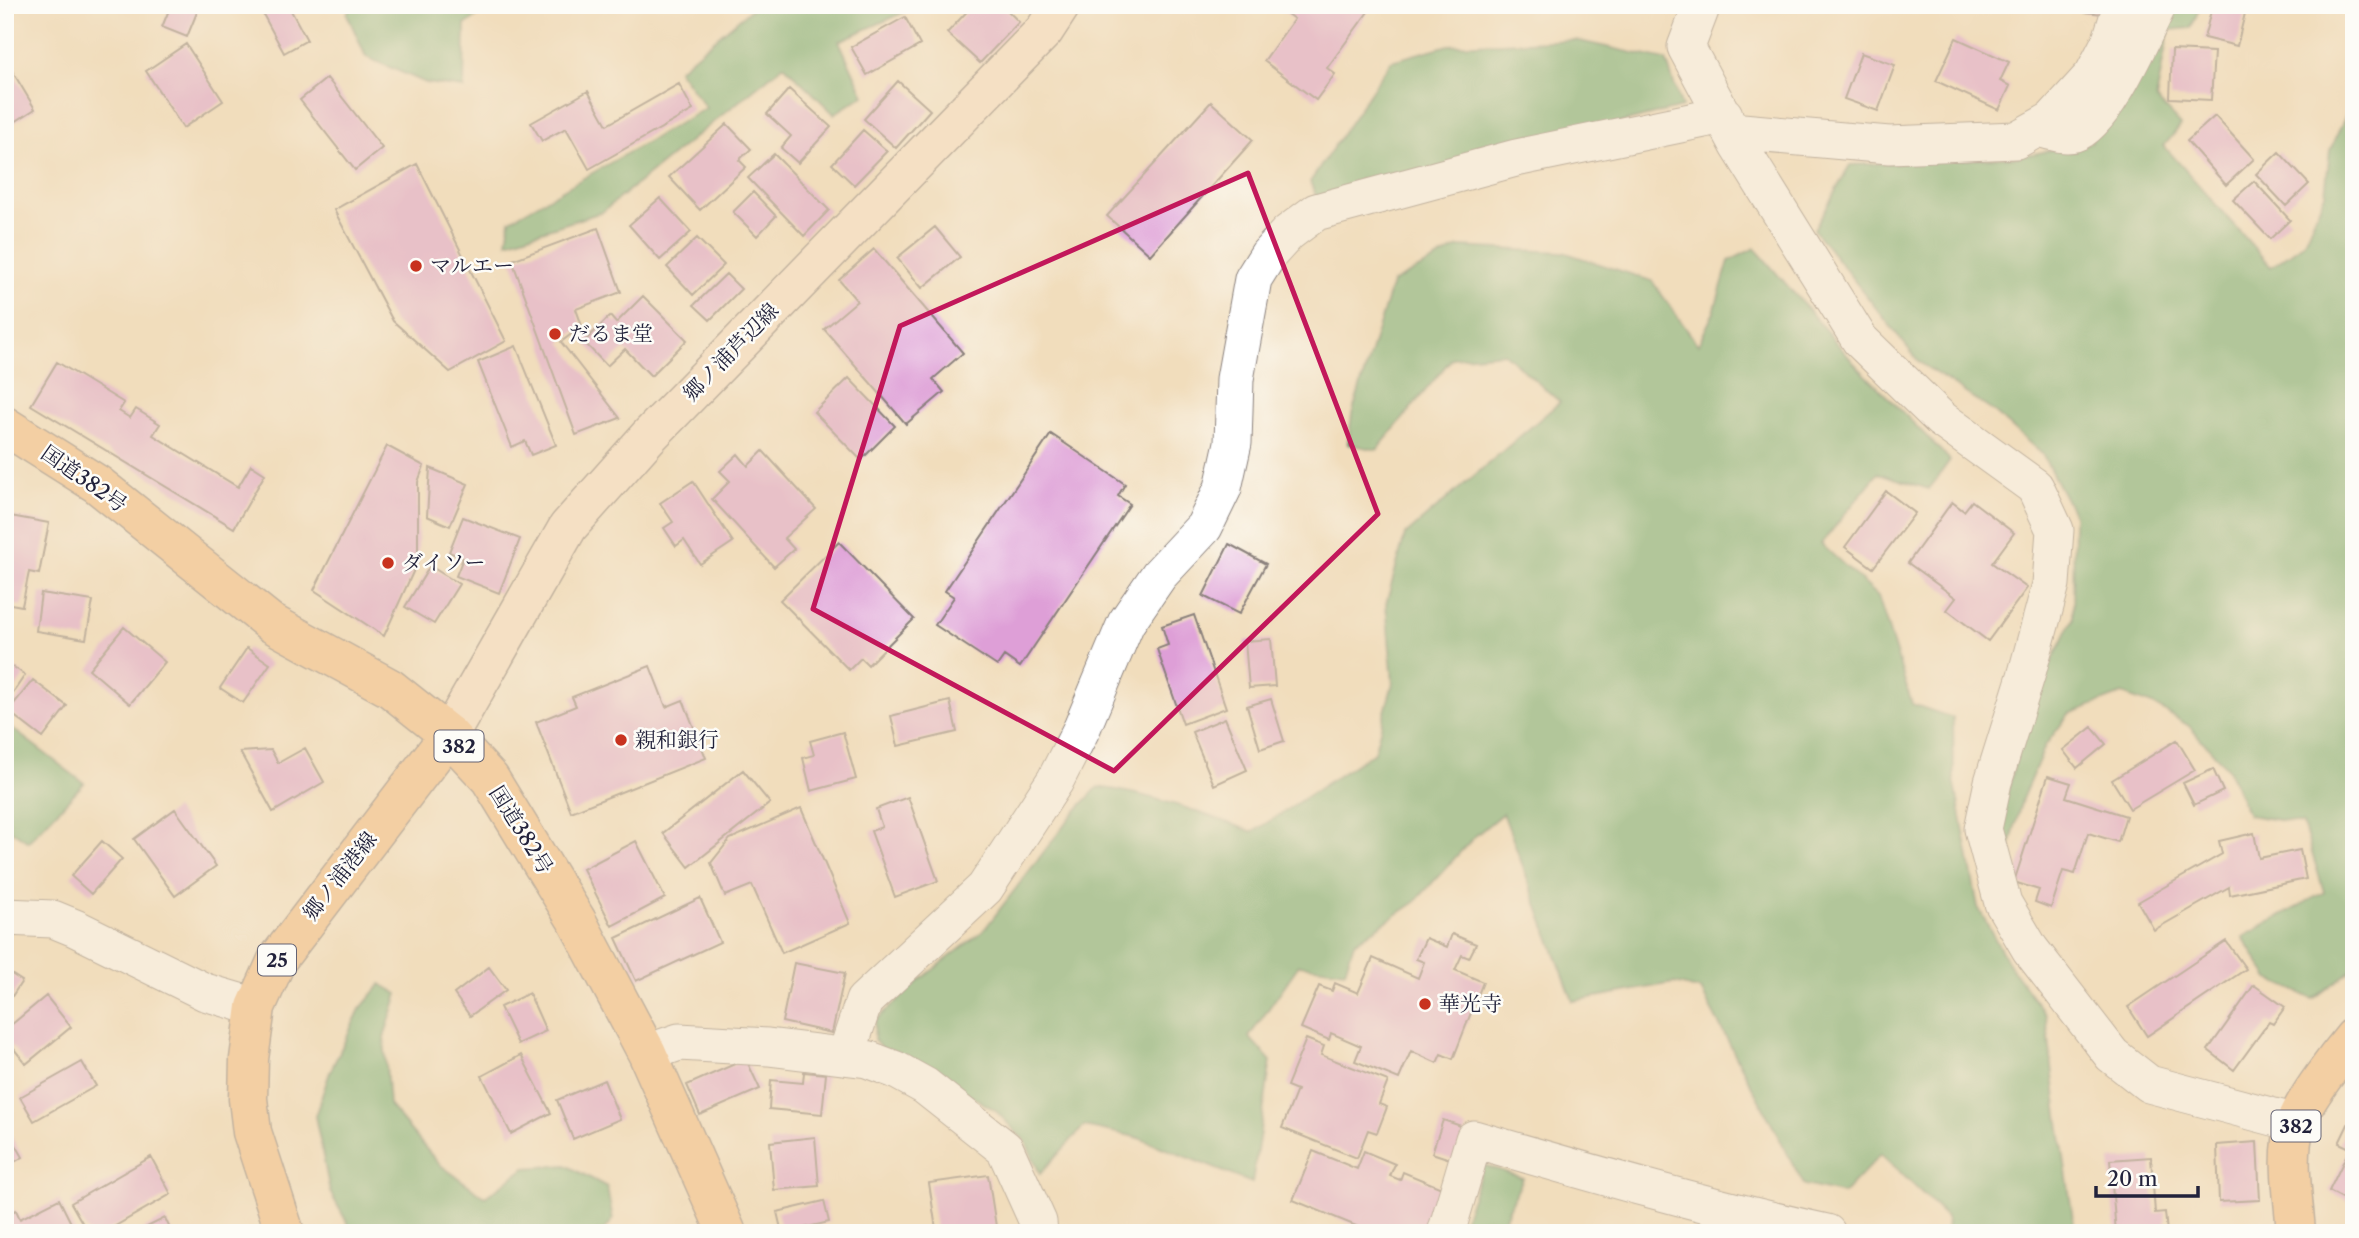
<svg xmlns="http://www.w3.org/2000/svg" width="2359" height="1238" viewBox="0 0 2359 1238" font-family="'Libre Caslon Text','Noto Serif JP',serif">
  <rect width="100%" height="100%" fill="#fdfcf7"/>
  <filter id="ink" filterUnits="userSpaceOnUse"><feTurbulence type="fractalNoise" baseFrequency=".0143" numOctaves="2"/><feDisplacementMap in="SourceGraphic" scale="14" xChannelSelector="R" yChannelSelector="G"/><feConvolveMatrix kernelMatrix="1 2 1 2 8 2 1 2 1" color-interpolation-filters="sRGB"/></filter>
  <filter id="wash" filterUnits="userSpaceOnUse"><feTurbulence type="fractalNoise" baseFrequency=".00686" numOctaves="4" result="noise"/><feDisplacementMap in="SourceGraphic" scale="28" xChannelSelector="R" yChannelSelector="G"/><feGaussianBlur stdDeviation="1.57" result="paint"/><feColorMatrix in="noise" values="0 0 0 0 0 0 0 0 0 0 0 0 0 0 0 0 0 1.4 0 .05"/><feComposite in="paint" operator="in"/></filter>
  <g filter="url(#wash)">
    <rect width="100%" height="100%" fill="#f1ddbc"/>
    <!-- forest -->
    <path fill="#66ac71" stroke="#446756" stroke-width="2" d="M351,5h143l-29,20 -1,63 -38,-5 -60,-26 -19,-43z
      M756,5h165l-82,36 25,54 -30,19 -50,-49 -182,147 -95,30 3,-22 196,-112 -28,-38z
      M2133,5h68l-10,23 -22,2 -13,69 25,26 -17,21 107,121 32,-23 22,-50 5,-44 20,-44 4,-2v864l-41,31 -44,-20 -26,-42 81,-45 -21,-68 -55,-9 -20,-46 -39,-43 -34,-20 -33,-12 -53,20 -24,32 -23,53 -13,51 -11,-16 28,-120 47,-95 1,-104 -32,-61 -48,-42 -75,-50 -105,-132 36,-65 168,-8 73,-15z
      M1575,40l91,20 16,47 -364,93 -8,-18 81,-121 57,-16z
      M1459,247l104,5 89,29 46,64 16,-33 15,-51 26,-13 98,114 97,98 -21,29 -51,-16 -57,71 57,52 34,108 41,14 1,61 24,128 31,58 37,50 11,93 18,125h-129l1,-16 -66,-63 -38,40 -39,-9 -103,-195 -27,-7 -101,18 -70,-188 -29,24 -60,66 -60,40 -9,28 -46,-6 -50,72 22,24 -19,122 -116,-46 -52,-11 -44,48 -14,-32 -31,-32 -67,-39 -45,-20 -9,-11 1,-19 45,-41 63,-49 90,-117 25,-27c53,7 105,26 155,45l121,-80 19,-69 -7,-79 19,-69 155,-133 -56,-49 -52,5 -75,92 -29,-6 4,-30 40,-131z
      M5,723l79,60 -56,59 -23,-16z
      M381,984l17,10 -14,43 5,68 50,59 46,33 40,-29 41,-3 41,22 6,33 -11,13h-249l-23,-41 -15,-76 15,-44 30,-63z
      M1484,1165l39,13 -25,55h-39z"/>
    <g id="blocks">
      <!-- building -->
      <path fill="#de9fd7" d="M171,5h29l-13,32 -25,-10z
        M258,5h30l19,35 -23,13z
        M973,5h29l17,17 -39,41 -33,-30z
        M1281,5h92l-46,63 8,6 -19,26 -52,-39 30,-42 -15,-11z
        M2085,5h21l-2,9 -20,-2z
        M2222,5h25l-10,41 -33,-8 8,-31 9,2z
        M905,17l15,28 -53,30 -16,-28z
        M1956,38l53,24 -9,19 10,5 -11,24 -63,-29z
        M186,44l37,57 -40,27 -37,-57z
        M2172,50l42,2 -3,48 -41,-2z
        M1861,53l34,12 -17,46 -34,-12z
        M11,69l24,40 -25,16 -5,-8v-45z
        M327,78l55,70 -27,22 -55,-70z
        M898,81l32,29 -34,38 -32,-29z
        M679,84l14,26 -104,59 -23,-41 -24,13 -11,-18 57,-32 19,34z
        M789,89l42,38 -33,36 -17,-15 10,-12 -24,-22z
        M1211,102l42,38 -103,115 -43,-39z
        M2215,116l39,43 -28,26 -39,-44z
        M727,124l24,25 -12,11 7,7 -46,43 -31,-33z
        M863,130l24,21 -33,34 -22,-21z
        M2279,152l30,32 -23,22 -30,-32z
        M774,154l55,56 -25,26 -56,-58z
        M417,164l89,177 -56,31 -57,-51 -59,-111z
        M2254,181l36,39 -20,19 -37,-39z
        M753,192l23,24 -19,20 -24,-24z
        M660,198l31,34 -31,28 -31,-35z
        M935,227l25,30 -38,31 -25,-30z
        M598,228l23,64 -45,17 6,17 -21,16 59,76 -44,17 -64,-175z
        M697,238l27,27 -31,30 -26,-28z
        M874,249l89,104 -30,26 11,13 -38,32 -82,-95 33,-28 -18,-21z
        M726,274l15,15 -31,31 -16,-15z
        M643,296l44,44 -36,36 -26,-27 -18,17 -23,-24 26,-26 6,7z
        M516,346l40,99 -25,10 -6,-14 -13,6 -34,-85z
        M57,362l67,41 -5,8 11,7 6,-9 24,15 -7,11 85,52 13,-22 14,9 -31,54 -203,-123z
        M849,378l46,48 -34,34 -47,-48z
        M1051,434l74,50 -7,12 12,8 -110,163 -16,-11 -7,10 -62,-41 19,-28 -9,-6z
        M387,446l37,20 -6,16v79l-34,75 -70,-46z
        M763,451l53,58 -32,29 10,11 -20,18 -62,-68 18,-18 -10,-10 18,-17 10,12z
        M430,468l38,16 -18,42 -23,-10z
        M693,481l40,61 -33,22 -16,-24 -8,6 -12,-18 9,-6 -13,-19z
        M1886,491l29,22 -42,55 -28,-21z
        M1972,501l42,32 -22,30 35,25 -39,53 -41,-31 9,-12 -48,-35 44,-61 12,9z
        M5,515l44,8 -10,51 -10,-2 -7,34 -17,-3z
        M463,517l57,22 -21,54 -43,-17 7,-18 -14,-6z
        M839,542l75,77 -46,46 -7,-7 -12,12 -69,-70z
        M1229,544l37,20 -27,50 -36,-18z
        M430,566l29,18 -25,40 -29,-17z
        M41,593l52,8 -7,38 -50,-8z
        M1194,615l32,93 -43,16 -26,-75 11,-4 -6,-19z
        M124,627l41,35 -35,42 -41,-35z
        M1271,639l4,47 -26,2 -4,-47z
        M247,648l23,16 -27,39 -23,-15z
        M5,661l20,14 -13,19 -7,-5z
        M650,666l16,41 17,-7 23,58 -135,54 -35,-90 40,-16 -4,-9z
        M33,680l34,26 -24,32 -35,-27z
        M1271,699l13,42 -24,8 -13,-43z
        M950,701l7,31 -59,14 -7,-30z
        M1225,718l22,52 -33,15 -22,-53z
        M2092,727l14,17 -29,24 -14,-18z
        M843,732l13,47 -45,12 -8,-33 11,-3 -4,-14z
        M2177,740l18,30 -65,39 -18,-29z
        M305,748l19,34 -51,30 -33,-60 31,-2 7,13z
        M2213,769l10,22 -29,14 -11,-22z
        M743,770l27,33 -81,64 -26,-34z
        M2048,776l23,7 -5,14 60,19 -8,26 -30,-9 -13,41 -12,-3 -12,37 -16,-6 4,-12 -25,-8z
        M908,797l30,84 -43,16 -24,-66 11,-4 -6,-18z
        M801,808l49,115 -68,30 -30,-68 -27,11 -14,-33 19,-24z
        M175,809l41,57 -41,30 -41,-57z
        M2254,833l5,25 41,-8 6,29 -76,16 -1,-8 -75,43 -16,-28 84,-48 -3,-13z
        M102,841l20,18 -31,35 -20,-18z
        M636,841l29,57 -53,28 -29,-57z
        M700,898l20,44 -84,39 -20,-43z
        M1452,934l24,10 -7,14 -7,-3 -7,15 28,12 -30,77 -12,-5 -4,9 -26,-12 -12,28 -44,-18 6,-15 -30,-13 -2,7 -28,-12 18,-42 13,5 3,-8 23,10 15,-35 45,20 6,-16 -8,-3 10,-21 21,9z
        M2226,941l20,28 -99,67 -19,-29z
        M794,963l51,10 -13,60 -50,-11z
        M489,967l17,23 -36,26 -16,-22z
        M5,970l17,11 -17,26z
        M2254,985l31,22 -12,17 -4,-2 -35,48 -26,-20z
        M529,993l17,38 -28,13 -18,-37z
        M46,996l25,31 -45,37 -21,-26v-8z
        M1306,1039l18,7 -3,9 67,26 -9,23 8,3 -10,26 -9,-3 -11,28 -75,-30 15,-38 -10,-4z
        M521,1055l30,58 -40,21 -29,-58z
        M746,1059l14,30 -60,26 -13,-30z
        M82,1062l14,24 -62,35 -14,-24z
        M804,1072l22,2 -4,40 -53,-5 2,-29 32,3z
        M604,1080l16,39 -47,20 -16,-39z
        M2352,1116h2v88l-25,-13 21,-43 -11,-5z
        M1443,1120l24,8 -11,33 -24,-8z
        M5,1126l18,31 -18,10z
        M815,1137l4,49 -45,4 -4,-48z
        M2257,1142l3,58 -41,2 -2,-57z
        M1313,1151l44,18 7,-18 31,13 -5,12 10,4 3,-8 46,19 -18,42h-58l-80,-33z
        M151,1157l20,37 -68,39h-15l-17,-30z
        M2151,1157l4,56 10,-1 2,21h-51l-6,-73z
        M988,1175l9,58h-77l16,-4 -7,-46z
        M59,1199l17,34h-71v-18l11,-5 4,9z
        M824,1201l5,21 -47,11 -5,-21z
        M165,1218l7,15h-37z"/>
    </g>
  </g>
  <g filter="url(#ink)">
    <use href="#blocks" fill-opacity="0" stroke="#8a807c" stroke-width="2"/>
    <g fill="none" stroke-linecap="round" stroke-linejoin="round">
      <defs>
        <path id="street" d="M1702,5l-16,42 53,99 121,194 81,79 94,68 20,43 -4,54 -24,89 -34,109 -10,47 20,74 27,46 82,106 37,29 147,39
          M2038,128c12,3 25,8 37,5 31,-10 68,-99 83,-128
          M1731,131l158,14 127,-5 36,-20 41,-45 18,-35 11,-35
          M5,917l48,2 22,9 130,64 51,15
          M647,1053l32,-11 89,5 99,12 29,11 29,16 80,63 33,73 1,11
          M846,1056l18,-55 121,-113 70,-107 27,-53 44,-105 33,-48 45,-48 19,-39 10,-45 2,-64 18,-100 15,-24 20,-22 28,-21 200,-54 208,-43
          M1446,1233l28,-94c117,34 234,68 353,94"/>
        <path id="secondary" d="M449,735l119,-208 80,-90 396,-406 17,-26"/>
        <path id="primary" d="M285,1233l-33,-101 -4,-33 1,-40 7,-52 21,-47 172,-225"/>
        <path id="highway" d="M5,426l92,58 174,139 119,65 59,47 41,44 87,142 70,132 80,180
          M2296,1233c-2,-34 -11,-76 0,-110 8,-23 42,-67 58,-86"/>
      </defs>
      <!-- street casing -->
      <use href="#street" stroke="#8a807c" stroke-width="39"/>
      <!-- secondary casing -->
      <use href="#secondary" stroke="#8a807c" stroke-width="41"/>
      <!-- primary casing -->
      <use href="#primary" stroke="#8a807c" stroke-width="41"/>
      <!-- highway casing -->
      <use href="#highway" stroke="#8a807c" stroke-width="41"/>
      <!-- street -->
      <use href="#street" stroke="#fff" stroke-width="37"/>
      <!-- secondary -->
      <use href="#secondary" stroke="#fbe5cf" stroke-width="38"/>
      <!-- primary -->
      <use href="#primary" stroke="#f6be86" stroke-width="38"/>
      <!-- highway -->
      <use href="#highway" stroke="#f6be86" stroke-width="38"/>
    </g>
  </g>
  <!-- marked area -->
  <path d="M0 0H2359V1238H0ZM1248,173l130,341 -264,257 -301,-162 87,-283z" fill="#f1ddbc" fill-opacity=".55" fill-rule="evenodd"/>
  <path fill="none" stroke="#c2185b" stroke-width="5" stroke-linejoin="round" d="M1248,173l130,341 -264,257 -301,-162 87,-283z"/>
  <!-- markers -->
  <g fill="#c8321e" stroke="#fdfcf7" stroke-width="2.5">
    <circle cx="416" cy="266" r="7"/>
    <circle cx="555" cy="334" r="7"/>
    <circle cx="388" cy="563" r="7"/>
    <circle cx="621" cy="740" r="7"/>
    <circle cx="1425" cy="1004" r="7"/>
  </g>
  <g text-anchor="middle" stroke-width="5" stroke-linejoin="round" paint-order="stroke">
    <!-- shield labels -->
    <g fill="#fdfcf7" stroke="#646373" stroke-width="2">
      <rect x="434.5" y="730.5" width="49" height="31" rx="5"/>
      <rect x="258" y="944.5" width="38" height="31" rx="5"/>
      <rect x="2271.5" y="1110.5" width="49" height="31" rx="5"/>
    </g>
    <g font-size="19" font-weight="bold" fill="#22223b">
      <text x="459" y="753">382</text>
      <text x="277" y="967">25</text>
      <text x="2296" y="1133">382</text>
    </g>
    <!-- poi labels -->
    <g font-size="21" fill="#22223b" stroke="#fdfcf7" text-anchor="start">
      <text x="430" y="273">マルエー</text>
      <text x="569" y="341">だるま堂</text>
      <text x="402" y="570">ダイソー</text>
      <text x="635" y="747">親和銀行</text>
      <text x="1439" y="1011">華光寺</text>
    </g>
    <!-- street labels -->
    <g font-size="21" fill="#22223b" stroke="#fdfcf7">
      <text transform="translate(731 352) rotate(-46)" y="7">郷ノ浦芦辺線</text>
      <text transform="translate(84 479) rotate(35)" y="7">国道382号</text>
      <text transform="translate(521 830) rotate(58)" y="7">国道382号</text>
      <text transform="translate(340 876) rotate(-52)" y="7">郷ノ浦港線</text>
    </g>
  </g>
  <!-- margin -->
  <rect width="2359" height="1238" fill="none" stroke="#fdfcf7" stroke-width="28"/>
  <!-- scale -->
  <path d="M2096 1186v10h102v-10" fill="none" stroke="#22223b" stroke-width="3.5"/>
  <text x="2107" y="1186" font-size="21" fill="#22223b" stroke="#fdfcf7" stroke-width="5" paint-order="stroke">20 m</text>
</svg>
